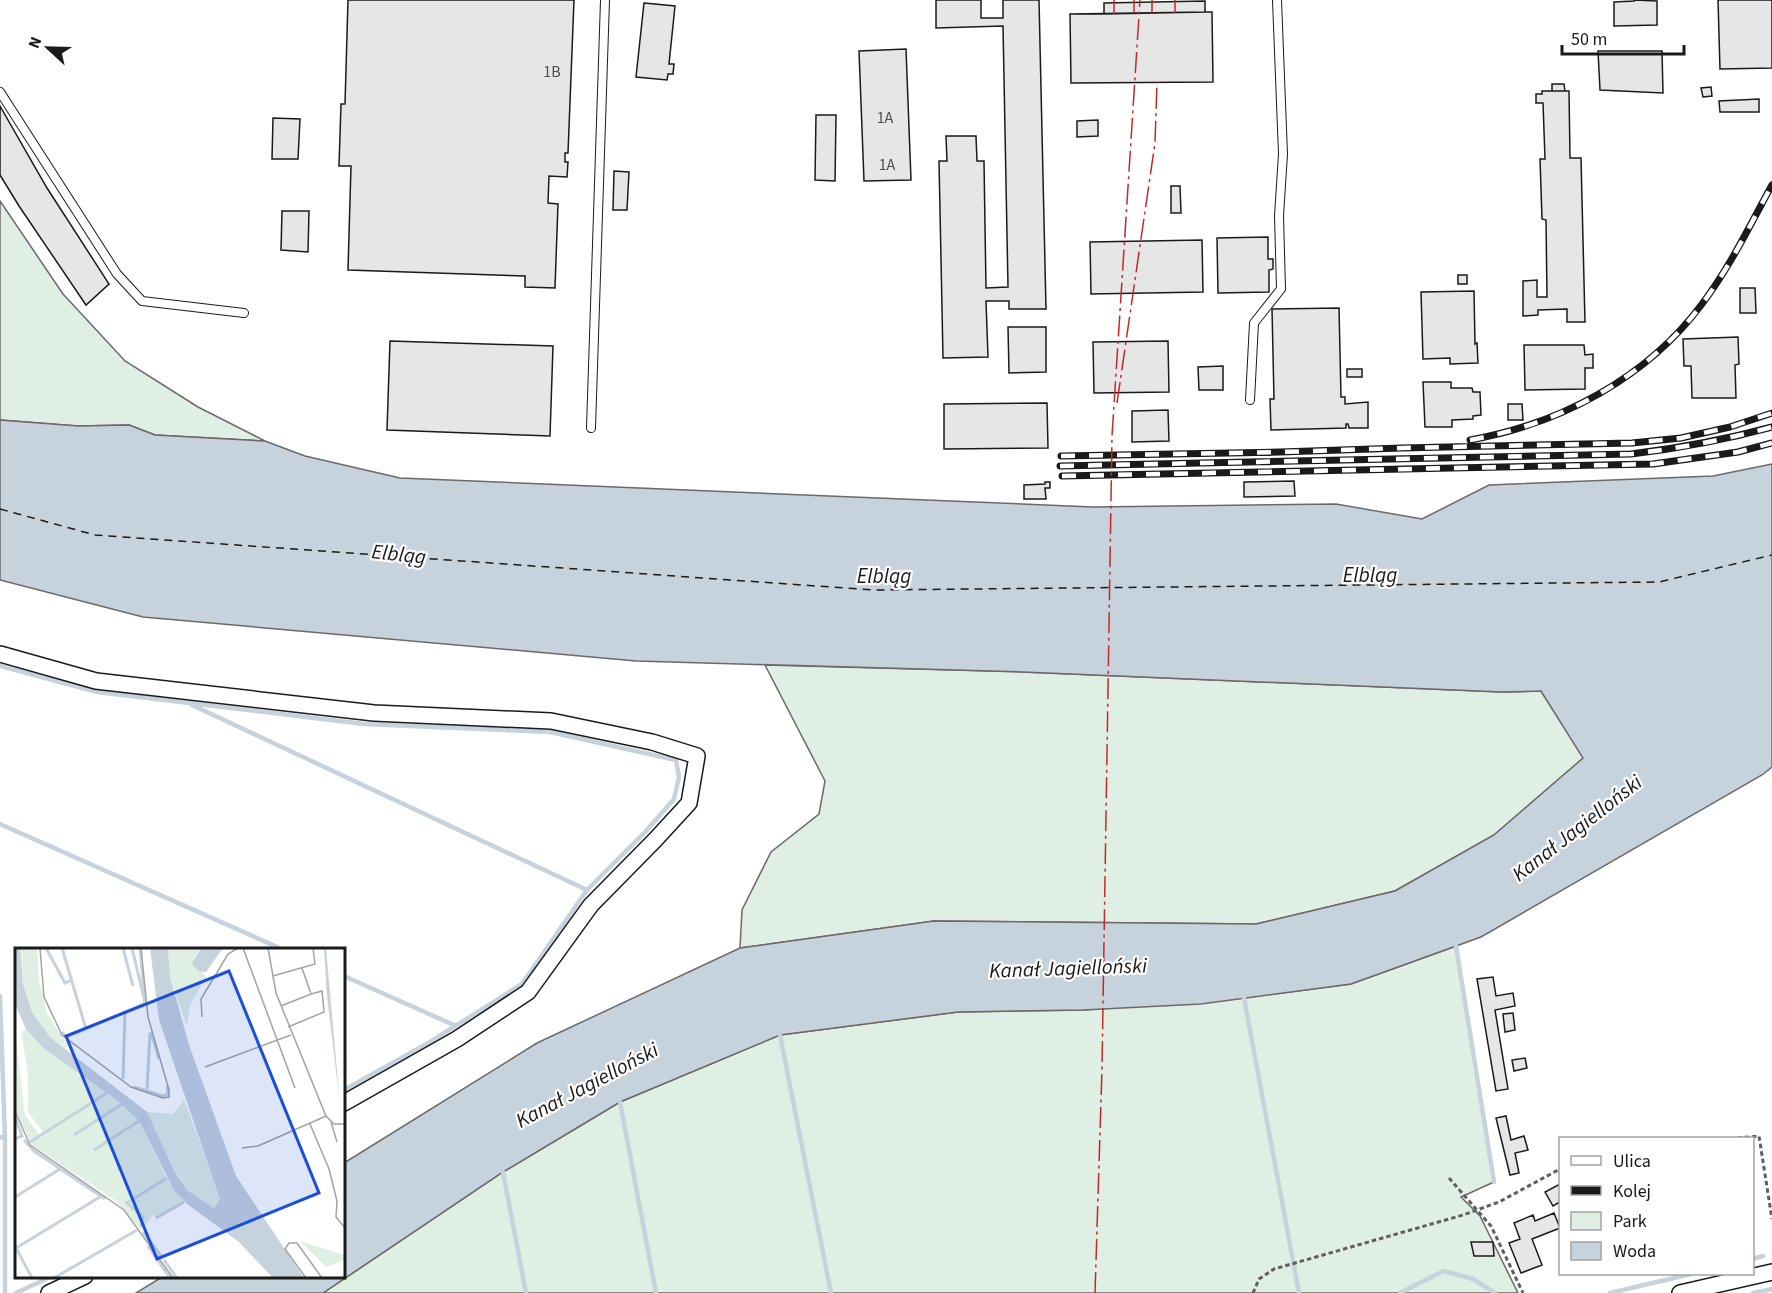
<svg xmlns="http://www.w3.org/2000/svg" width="1772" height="1293" viewBox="0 0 1772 1293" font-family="'Source Sans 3',sans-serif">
  <rect width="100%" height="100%" fill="#fff"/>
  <!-- green -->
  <path fill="#e0efe3" stroke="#6a6a6a" stroke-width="1.5" d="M0,201l63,93 62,67 73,46 67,34 -110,-6 -26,-10 -51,1 -78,-6z
    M765,665l258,7 479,20 39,-1 43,67 -90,77 -99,56 -139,33 -322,-3 -194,27 2,-38 29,-58 48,-38 6,-33z
    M1456,946l38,236 -33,15 19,19 38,77h-1195l180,-121 117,-70 160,-67 178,-23 125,-2 151,-11 117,-15z"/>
  <!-- water -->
  <path fill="#c6d2dc" stroke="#6a6a6a" stroke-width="1.5" d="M0,420l78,6 51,-1 26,10 110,6 40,15 95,22 693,29 243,-3 86,15 67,-34 224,-9 59,-12v303l-10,8 -281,162 -130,47 -150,20 -118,6 -125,2 -178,23 -160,67 -117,70 -180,121h-187l26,-16 182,-1v-113l193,-120 203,-95 194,-27 322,3 139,-33 99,-56 89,-77 -42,-67 -39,1 -479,-20 -387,-11 -493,-44 -143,-37z"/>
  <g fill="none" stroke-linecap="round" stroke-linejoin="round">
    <!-- stream -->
    <path stroke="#c6d2dc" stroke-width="4.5" d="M0,666l97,26 267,32 186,8 126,28 3,17 -5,22 -28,32 -59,59 -65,94 -92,58 -86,48
      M192,705l395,185
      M0,824l284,126
      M1456,946l38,236
      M344,976l112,50
      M0,996l5,142 -5,-1
      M1244,998l55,295
      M780,1035l51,258
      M620,1102l36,191
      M503,1172l23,121
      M1752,1259l11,-3
      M5,1293v-155
      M16,1293l36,-17
      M1400,1293l44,-22 29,8 22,14
      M1610,1293l81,-19
      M1753,1293l19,-4"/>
    <!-- ferry -->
    <path stroke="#1a1a1a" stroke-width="1.5" stroke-dasharray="8 6" stroke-linecap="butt" d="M0,509l95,26 778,55 786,-8 113,-27"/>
  </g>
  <!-- building -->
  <path fill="#e6e6e6" stroke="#1a1a1a" stroke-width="1.5" d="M348,0h226l-6,153h-3v9h3l-1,15 -18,-1 -1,27 10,1 -3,84 -30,-1v-11l-177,-6 3,-104h-12l2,-62h4z
    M936,0h45v18h22v-18h36l7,309h-37v-8h-23l2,56 -45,1 -4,-197h8l-1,-25h30l1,25h7l2,127 22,-1 -5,-261 -67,2z
    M1634,0l23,1v24l-43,1v-24l20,-1z
    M1718,0h54v68l-52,1z
    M1205,1v11l-101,2v-11z
    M644,3l31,3 -6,58h5l-1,10h-5l-1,6 -31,-3z
    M1205,12h7l1,70 -142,1 -1,-69z
    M906,49l5,131 -47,1 -5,-130z
    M1598,51h64l1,42 -63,-3z
    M1552,84h12l1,7h-13z
    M1711,87l1,9 -9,1 -2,-9z
    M1542,91h27l1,67h11l4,164h-18v-13l-29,1v5l-15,1v-35l14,-1v17h10l-1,-77 -4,-1 -2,-60h5l-2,-56h-7v-9h6z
    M1759,99v13h-39l-1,-11z
    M0,106l47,82 62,96 -23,21 -67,-99 -19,-31z
    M816,115h20l-1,66 -20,-1z
    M273,118l27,1 -2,40h-26z
    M1098,120v16l-21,1v-16z
    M614,171l15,1 -2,38h-14z
    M1171,186h9l1,27h-10z
    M282,211h27l-1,41 -27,-2z
    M1268,237v22h5v10l-4,1v22l-51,1 -1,-55z
    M1202,240l1,52 -112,2 -1,-52z
    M1458,275h9v9h-9z
    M1740,288h15l1,25h-16z
    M1474,291l1,53 2,-1 1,20 -28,1v-6l-27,1 -2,-67z
    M1339,308l2,89h4v7l23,-2v26h-19l-1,-4h-2v4l-75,2 -1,-31h4l-2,-90z
    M1008,327h38v45l-37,1z
    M1738,337l1,27 -4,1 1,33h-44l-1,-32h-7l-1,-27z
    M390,341l163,5 -3,90 -163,-6z
    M1168,341l1,51 -75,1 -1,-51z
    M1524,345h60l1,10 8,-1v14h-8v21l-60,1z
    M1223,366v24h-24l-1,-23z
    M1347,369h15v8h-15z
    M1423,382h28v6h21l1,4h7l1,23 -8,1v3l-21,1v7h-27z
    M1047,403l1,45 -104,1v-45z
    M1508,404h14l1,16h-15z
    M1168,410l1,31 -37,1v-31z
    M1294,481l1,15 -51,1v-15z
    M1045,482h5v6h-5l1,11h-22v-14l21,-1z
    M1493,977l3,19 17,-3 2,13 -20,4 13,79 -12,2 -19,-112z
    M1513,1013l2,17 -10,2 -2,-18z
    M1525,1058l2,10 -13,3 -2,-11z
    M1506,1116l5,24 13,-4 4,14 -13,3 4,20 -9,2 -14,-57z
    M1560,1184v18l-7,4 -8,-14z
    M1554,1213l6,15 -28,11 10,26 -21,8 -12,-30 11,-4 -6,-16 19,-8 2,6z
    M1471,1242h22l1,14h-20z"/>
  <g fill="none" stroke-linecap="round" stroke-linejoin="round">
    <defs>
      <path id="lane" d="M0,92l117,182 25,27 102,12
        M1250,400l4,-77 27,-34 -2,-73 4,-62 -6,-154
        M591,428l14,-428"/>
      <path id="street" d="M0,654l96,27 278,32 177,8 101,21 45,14 -8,47 -34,37 -64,65 -63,87 -71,47 -113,64
        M49,1293l36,-17
        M1680,1293l92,-21"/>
    </defs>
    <!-- lane casing -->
    <use href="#lane" stroke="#1a1a1a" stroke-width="10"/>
    <!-- street casing -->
    <use href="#street" stroke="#1a1a1a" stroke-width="18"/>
    <!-- path -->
    <path stroke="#5f5f5f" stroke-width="3" stroke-dasharray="4.5 3" stroke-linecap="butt" d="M1737,1138l22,-2 13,83
      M1449,1178l42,48 32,67
      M1253,1293l6,-14 15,-10 189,-54 36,-13 61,-33"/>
    <!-- lane -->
    <use href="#lane" stroke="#fff" stroke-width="8"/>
    <!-- street -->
    <use href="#street" stroke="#fff" stroke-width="15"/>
    <defs>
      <path id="rail" d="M1470,440c90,-16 177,-62 232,-136 28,-37 48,-79 70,-119
        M1061,456l219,-4 122,-4 230,-5 49,-5 49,-11 42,-14
        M1060,466l571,-12c50,-6 93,-14 141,-27
        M1062,476l591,-12 85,-12 34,-9"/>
    </defs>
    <!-- rail casing -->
    <use href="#rail" stroke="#1a1a1a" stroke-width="7"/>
    <!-- rail -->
    <use href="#rail" stroke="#fff" stroke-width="4.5" stroke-dasharray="14" stroke-linecap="butt"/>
    <!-- power -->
    <path stroke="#c62828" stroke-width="1.5" stroke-dasharray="21 4.5 3 4.5" stroke-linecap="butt" d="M1134,0v13
      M1175,0v13
      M1152,13v-13
      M1114,14v-14
      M1117,403l38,-260 2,-61
      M1095,1293l7,-224 10,-633 28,-436"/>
  </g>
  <g text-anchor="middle" stroke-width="4.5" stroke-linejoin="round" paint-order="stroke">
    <!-- number labels -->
    <g font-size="16" fill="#4d4d4d">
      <text x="552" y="77">1B</text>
      <text x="885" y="123">1A</text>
      <text x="887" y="170">1A</text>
    </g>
    <!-- water labels -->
    <g font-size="21" font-style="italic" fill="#1a1a1a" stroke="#fff">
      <text transform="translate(399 554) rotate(6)" y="7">Elbląg</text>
      <text x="1370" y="582">Elbląg</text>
      <text x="884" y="583">Elbląg</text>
      <text transform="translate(1577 828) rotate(-38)" y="7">Kanał Jagielloński</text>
      <text transform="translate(1068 968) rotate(-2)" y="7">Kanał Jagielloński</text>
      <text transform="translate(587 1085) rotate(-28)" y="7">Kanał Jagielloński</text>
    </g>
  </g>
  <!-- overview -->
  <g transform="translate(15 948)">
    <rect width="330" height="330" fill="#fff"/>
    <path d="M5,0h17l2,32 8,34 21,31 -2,3 -16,-11 -18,-25 -9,-28zM153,0h33l-8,11 13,18 -16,28 -3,21 -17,-49zM11,81l17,19 75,53 21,20 27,56 18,25 -28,16 -3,-3 -12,15 -25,-29 -84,-56 -17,-36v-79l10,85 15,21 4,-2 -16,-22v-38l-7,-42zM169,152l37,99 -7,9 -26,-17 -11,-16 -30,-63 26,2zM285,293l45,14v5l-19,7z" fill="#e0efe3"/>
    <path d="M0,0h5l3,36 9,28 18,25 97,75 30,64 11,15 26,17 6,-9 -61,-179 -9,-72h18l2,29 19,68 47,131 68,102h-31l-34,-36 -52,-38 -13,-14 -35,-69 -21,-20 -75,-53 -17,-19 -11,-25zM186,0h22l-17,24 -8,-1 -6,-8zM309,0h2l14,156 -13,-108z" fill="#c6d2dc"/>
    <path fill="none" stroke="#c6d2dc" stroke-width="3" d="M31,0l19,35 7,-3M47,0l24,81 59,-26 -13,-55M108,0l10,38M145,0l7,62 32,100 41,99 49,69M125,1l5,52M47,84l4,5 20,-8M136,84l8,27M108,131l2,-67M119,139l29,9 5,-2 -1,-8M132,141l3,-56M0,169l7,19 -7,3M59,187l48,-31M9,192l10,11 71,48M15,194l77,-49M79,202l45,-29M0,249l45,-28M141,270l28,-16M126,279l2,-10 -16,-14 40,-25M128,284l18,24M0,298l17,32M133,298l22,32M1,300l84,-51M149,312l13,18M39,330l83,-48"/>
    <path fill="none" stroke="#a3a3a3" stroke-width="1.5" d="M25,0l4,49 18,38 69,52 32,11 6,-1v-7l-21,-73 -7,-69M228,0l52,140M253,0l8,45 50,123 8,8h11M258,28l42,-12 -2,-16M266,58l30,-12 -9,-26M187,69l-1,-18 27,-45 10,-6M273,79l36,-15 -2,-21 -11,3M190,119l86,-32M0,163l15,34 94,65 49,68M316,174l6,20M295,176l19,45 8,32 -1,16 9,11M227,200l16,-2 68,-30M291,330l-21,-29 4,-6h8l25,35"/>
    <path fill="#1d4ed8" fill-opacity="0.15" stroke="#1d4ed8" stroke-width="3" d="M214,23l90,222 -162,66 -91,-223z"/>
    <rect width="330" height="330" fill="none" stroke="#1a1a1a" stroke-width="3"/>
  </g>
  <!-- legend -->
  <rect x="1559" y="1137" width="195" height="138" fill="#ffffff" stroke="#a3a3a3" stroke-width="1.5"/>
  <rect x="1571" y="1156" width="30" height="9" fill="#ffffff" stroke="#a3a3a3" stroke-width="1.5"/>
  <text x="1613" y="1167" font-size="18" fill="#1a1a1a">Ulica</text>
  <rect x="1571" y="1186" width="30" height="9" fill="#1a1a1a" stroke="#a3a3a3" stroke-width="1.5"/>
  <text x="1613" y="1197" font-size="18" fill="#1a1a1a">Kolej</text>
  <rect x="1571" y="1212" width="30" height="18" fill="#e0efe3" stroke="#a3a3a3" stroke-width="1.5"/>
  <text x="1613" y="1227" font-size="18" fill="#1a1a1a">Park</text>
  <rect x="1571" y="1242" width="30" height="18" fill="#c6d2dc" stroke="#a3a3a3" stroke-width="1.5"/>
  <text x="1613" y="1257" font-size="18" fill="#1a1a1a">Woda</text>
  <!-- north arrow -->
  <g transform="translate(48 48) rotate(292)" stroke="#ffffff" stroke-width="4.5" paint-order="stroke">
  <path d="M0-4.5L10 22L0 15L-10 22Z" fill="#1a1a1a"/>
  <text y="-9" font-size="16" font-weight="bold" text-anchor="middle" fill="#1a1a1a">N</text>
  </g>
  <!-- scale -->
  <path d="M1562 45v9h122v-9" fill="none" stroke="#1a1a1a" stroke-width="3"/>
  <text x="1571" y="45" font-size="18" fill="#1a1a1a" stroke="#ffffff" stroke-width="4.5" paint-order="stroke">50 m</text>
</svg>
